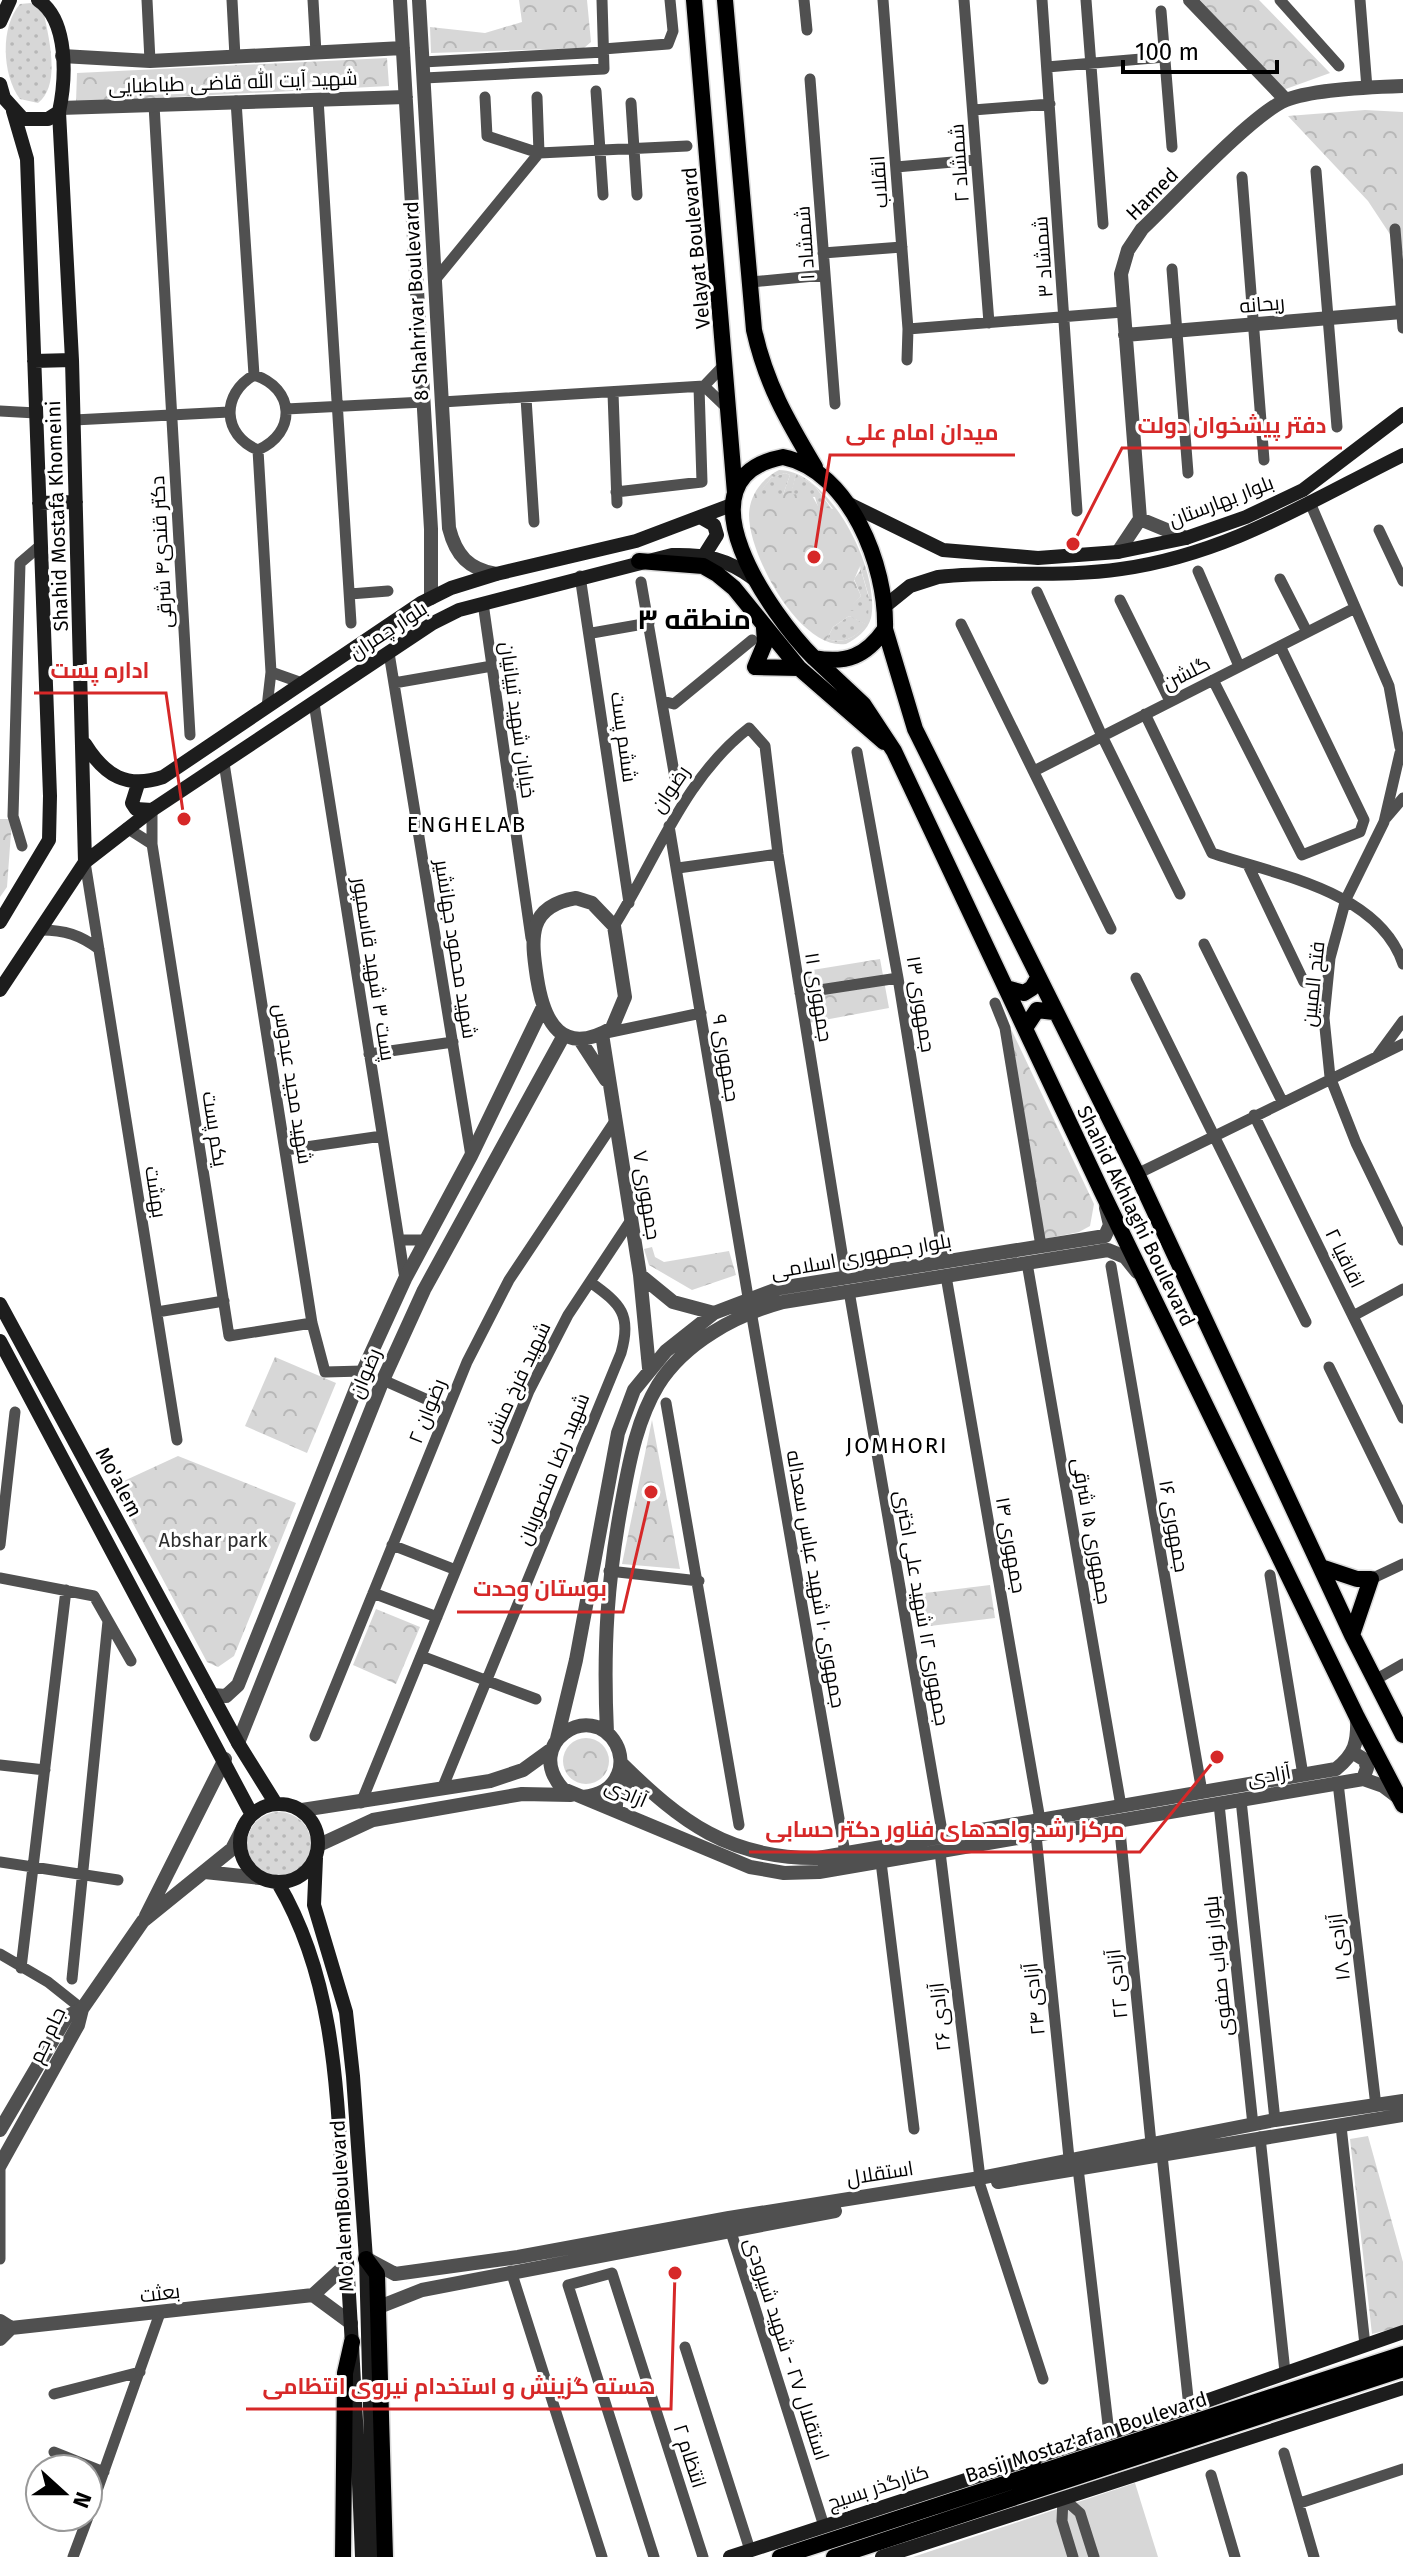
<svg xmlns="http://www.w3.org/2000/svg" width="1403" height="2557" viewBox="0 0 1403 2557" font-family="'Fira Sans',Cairo,sans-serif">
  <defs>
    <pattern id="grass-dots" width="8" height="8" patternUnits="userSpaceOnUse" patternTransform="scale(2)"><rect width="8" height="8" fill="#d7d7d7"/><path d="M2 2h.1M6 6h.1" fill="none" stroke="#b7b7b7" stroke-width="1.8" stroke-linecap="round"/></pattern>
    <pattern id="forest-crowns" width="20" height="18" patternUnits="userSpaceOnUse" patternTransform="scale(2)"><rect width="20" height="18" fill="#d7d7d7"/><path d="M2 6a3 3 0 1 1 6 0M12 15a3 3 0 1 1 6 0" fill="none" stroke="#b7b7b7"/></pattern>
  </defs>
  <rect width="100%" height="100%" fill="#fff"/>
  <!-- grass -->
  <path fill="url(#grass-dots)" d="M31,3l13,11c5,25 17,71 -6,89l-18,-4c-18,-24 -20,-72 0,-95z
    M785,473l5,2 -7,20h-26l14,-17z
    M796,474l18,11 20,27 -16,-5 -3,-10 -25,-1z
    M859,563l10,35v21l-24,-8 16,-15 -7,-17 6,-8z
    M849,616l17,8c-9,14 -24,20 -39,15l6,-12z
    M247 1844a32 32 0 1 1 64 0a32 32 0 1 1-64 0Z"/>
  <!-- forest -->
  <path fill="url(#forest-crowns)" fill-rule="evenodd" d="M519,0h68l4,42 -7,6 -153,5 -1,-26 55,6 37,-11z
    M1200,0h59l71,73 -47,17z
    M387,58l2,28 -313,16 1,-29z
    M1365,110l38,2v142l-35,-53 -80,-85z
    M779,470c51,0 102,102 92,148 -3,12 -15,21 -25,26 -46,7 -98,-90 -97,-130 1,-20 14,-36 30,-44zM785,473l5,2 -7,20h-25l13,-17zM796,474l18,11 19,24 -15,-3 -8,-14 -19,3zM860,566l9,31 -1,21 -10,-7h-11l14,-15 -7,-16zM849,616l16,8c-8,14 -23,20 -38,15l6,-12z
    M0,819h12l-5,68 -7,10z
    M880,959l9,49 -81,15 -8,-51z
    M1011,1029l83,175 -4,22 -11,6 -39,8z
    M652,1247l3,10 9,5 65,-11 7,24 -44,15 -43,-25 -5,-16z
    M275,1357l61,26 -29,70 -62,-27z
    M652,1420l28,149 -58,-5z
    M178,1456l118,47 -62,153 -16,11 -11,-5 -94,-176z
    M990,1585l5,33 -73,9 -5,-33z
    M376,1609l44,18 -24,57 -43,-19z
    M563 1761a23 23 0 1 1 46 0a23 23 0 1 1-46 0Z
    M1368,2136l35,126v64l-31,8 -22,-195z"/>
  <!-- pitch -->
  <path fill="#d7d7d7" d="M1135,2483l23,74h-245z"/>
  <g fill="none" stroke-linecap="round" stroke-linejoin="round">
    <defs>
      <path id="primary" d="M694,0l41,493
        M725,0l29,330c12,54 33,90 61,137
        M783,457c67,14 104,109 102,172 -19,27 -38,35 -71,29 -42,-42 -141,-180 -31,-201z
        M639,561l64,5 14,8 17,14 65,80 85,74
        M764,628l1,15 -10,24 44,1
        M885,629l30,100 222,445 215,461 51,100
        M814,658l49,46 31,47 208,441 255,525 46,88
        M1006,988l18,5 8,-5 6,-10
        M1025,1028l12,-18 17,2
        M1321,1567l36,12h14l-19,56
        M366,2259l11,15 8,283
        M1031,2459l5,16
        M343,2557l2,-184 7,-31
        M780,2557l623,-203
        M834,2557l569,-188"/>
    </defs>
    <!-- primary casing -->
    <use href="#primary" stroke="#dbdbdb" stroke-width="19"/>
    <!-- minor -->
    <path stroke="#505050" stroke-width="11" d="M147,0l3,61
      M232,0l3,57
      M313,0l3,53
      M804,0l3,30
      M883,0l25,329 -1,31
      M964,0l25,323
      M1042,0l35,511
      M1086,0l17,224
      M1280,0l59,66
      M1360,0l7,88
      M1161,11l11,136
      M603,49l65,-5 5,-13 -3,-31
      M423,62l181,-10
      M1047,67l118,-10
      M424,78l180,-9 -2,-69
      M810,79l25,325
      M596,91l7,104
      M485,97l2,39 52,17 148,-7
      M318,99l33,524
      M236,101l18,274
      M631,103l6,92
      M154,105l36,630
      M973,110l77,-6
      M896,167l80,-7
      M1316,171l21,256
      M1242,177l22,283
      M1395,229l8,99
      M823,253l79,-6
      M1172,269l16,204
      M435,280l104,-127 -2,-56
      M751,282l74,-7
      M908,329l215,-17
      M725,364l-21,22 23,22
      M254,375c41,13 43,58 4,75 -36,-15 -37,-56 -4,-75z
      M613,393l4,110
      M526,398l8,124
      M442,402l262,-16
      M286,409l138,-7
      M0,411l36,2
      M74,420l155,-8
      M258,450l13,222
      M616,492l86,-10 -3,-95
      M1311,505l78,181 11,61
      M1379,530l24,51
      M1198,571l41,95
      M580,576l49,327
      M1280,579l27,53
      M641,582l34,196
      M1037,592l65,144 78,158
      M350,594l38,-3
      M1120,600l50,101
      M483,603l48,335
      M961,624l150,305
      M592,633l57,-10
      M389,653l82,503
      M1213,680l89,175 58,-23 4,-12 -84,-174
      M394,683l98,-17
      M662,701l12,3 78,-64
      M314,703l85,537
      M267,707l4,-35 31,11
      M1145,714l67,139c65,22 167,38 191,111
      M857,752l41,226 46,284
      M1400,753l-16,69 -38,77 -16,59 -6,60 6,59 26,66 47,97
      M224,763l88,560 13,49 38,-1
      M1034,771l321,-163
      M1386,818l17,-20
      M669,826l79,471
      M127,828l25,16v-34
      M152,844l77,492 83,-13
      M22,846l-9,-30 7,-253 21,-18
      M85,862l92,578
      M1248,865l56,117
      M678,868l100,-14
      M614,926c43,-68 70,-148 135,-198l16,18 13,108 68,424
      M41,930c24,0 39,5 58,19
      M1204,944l78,157
      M1136,978l170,344
      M800,993l98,-15
      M995,1003l10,25 36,218
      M606,1033l95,-20
      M369,1054l84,-12
      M1378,1055l25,-34
      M1254,1115l149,303
      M285,1150l97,-14
      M1137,1174l266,-130
      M1027,1263l94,543
      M1111,1266l91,526
      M946,1276l94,544
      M405,1279l-6,-39h27
      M849,1291l94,546
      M751,1311l94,542
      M157,1312l67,-11
      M1353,1316l50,-27
      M1329,1367l74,151
      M383,1380l65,29
      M666,1403l73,422
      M0,1545l15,-133
      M392,1545l64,25
      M609,1571l90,10
      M1270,1575l33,200
      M0,1578l94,18 37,65
      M1371,1579l32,-15
      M373,1593l64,24
      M421,1656l115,43
      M1375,1680l28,-16
      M315,1736l152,-374 42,-82 106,-159
      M0,1765l45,5
      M1338,1783l38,323
      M442,1789l179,-436c11,-38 0,-49 -31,-71
      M1241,1800l34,320
      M361,1803l168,-412 39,-76 63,-95
      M1219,1804l34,321
      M1119,1821l32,322
      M1036,1835l33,323
      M940,1852l40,326
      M0,1862l118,18
      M881,1862l33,267
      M0,1954l48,28 34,27
      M21,1968l45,-378
      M72,1979l36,-358
      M1341,2126l24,219
      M1260,2137l25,235
      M1162,2155l27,252
      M1078,2168l31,265
      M980,2185l63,194
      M730,2229l94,297
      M0,2259v-94
      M511,2271l91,286
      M685,2347l65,203
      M54,2394l86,-22
      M54,2452l50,20
      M1284,2453l30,104
      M1211,2475l24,82
      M1063,2498l17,15 14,44
      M1063,2498l-1,23 11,36
      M1300,2503l103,-34
      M88,2516l72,-203
      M73,2557l15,-40
      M654,2557l-86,-272 44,-12 91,284"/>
    <!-- tertiary -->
    <path stroke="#505050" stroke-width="14" d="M400,0l31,529v69
      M419,0l30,528c7,28 20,41 47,46
      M1190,0l96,100
      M62,56l88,5 253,-13
      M60,108l346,-11
      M1125,335l277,-23
      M1140,519l-19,-245 7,-24 14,-21c31,-29 110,-115 144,-129 28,-11 86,-13 117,-14
      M1140,519l46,19
      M1118,552l22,-33
      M576,898l16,5 22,23 11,71 -13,31c-50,29 -68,-5 -75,-50 -6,-40 -10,-72 39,-80z
      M602,1034l38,241 9,93
      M580,1040l26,40
      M640,1275l33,27 41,11
      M212,1695l14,1 12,-11 125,-314 42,-92 66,-123 71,-147
      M607,1733c-4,-86 0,-153 16,-237 7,-38 15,-78 35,-111 27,-43 78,-70 125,-83l325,-52 17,7 12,15
      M557,1739l19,-79 42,-227 16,-43 32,-39 48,-38 66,-25 325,-52 5,-11 -4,-17
      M238,1743l145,-363 41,-90 140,-255
      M1352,1752l13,8 2,8 -4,11
      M621,1763c60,59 108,96 197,95l518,-89c19,-15 22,-27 21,-51
      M583,1797c15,-2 29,-7 35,-23 4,-9 3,-21 -2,-30 -25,-45 -94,0 -53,45l187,78 34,6 35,-1 544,-93 20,7 16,12
      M302,1810l188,-29 33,-11 29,-21
      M616,1811c-1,-14 3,-25 16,-32l7,2
      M319,1845l54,-25 149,-26 49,1
      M205,1872l55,6
      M146,1916l79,-157
      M0,2130l67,-114 15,-7
      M0,2165l78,-140 4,-16 61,-88 89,-72 12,-23
      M998,2182l405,-67
      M367,2259l28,15 123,-17 211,-39 251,-40 295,-58 128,-19
      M347,2264l-34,31 38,28
      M379,2307l43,-17 413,-79
      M0,2321l11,7 -11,11
      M11,2328l302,-33"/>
    <!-- secondary -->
    <path stroke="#1d1d1d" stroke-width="14" d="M0,22l10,-22
      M0,84l4,14 19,21h25l11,-7c7,-33 10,-92 -21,-112
      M34,361l38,-1
      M39,503l37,-1
      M847,503l96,47 95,8 80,-6 68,-14 60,-21 57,-27 100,-76
      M700,517l14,8 3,10 -12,19
      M884,607l26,-21 28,-9c61,-7 122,1 183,-8 107,-15 187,-67 282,-114
      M85,744c20,32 42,45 78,33l258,-174 30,-15 45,-14 140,-33 98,-37
      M138,784l-6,19 4,6 16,1
      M85,862l67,-52 281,-187 26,-13 213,-55c32,-1 56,4 82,24
      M0,922l49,-82 1,-44 -23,-637 -14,-48
      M0,990l85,-128 -13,-502 -13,-248
      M0,1304l238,439 38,61
      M0,1341l252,474
      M240 1843a39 39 0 1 1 78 0a39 39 0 1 1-78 0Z
      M316,1858l-2,47 32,107 7,64 13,183 8,298
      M278,1883c62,105 59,228 67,347 7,109 13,218 17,327
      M730,2557l459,-150 214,-75
      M882,2557l521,-169"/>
    <!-- primary -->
    <use href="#primary" stroke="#000" stroke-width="16"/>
  </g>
  <g text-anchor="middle" stroke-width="6" stroke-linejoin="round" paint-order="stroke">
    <!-- street labels -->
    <g font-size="20" fill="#000" stroke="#fff">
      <text transform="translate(233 82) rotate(-2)" y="7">شهید آیت الله قاضی طباطبایی</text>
      <text transform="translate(959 163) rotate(-94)" y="7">شمشاد ۲</text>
      <text transform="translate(879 182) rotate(-94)" y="7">انقلاب</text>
      <text transform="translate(1152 194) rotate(-45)" y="7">Hamed</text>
      <text transform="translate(805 243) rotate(-94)" y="7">شمشاد ۱</text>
      <text transform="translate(696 248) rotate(-95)" y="7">Velayat Boulevard</text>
      <text transform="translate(1043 257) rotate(-94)" y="7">شمشاد ۳</text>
      <text transform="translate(416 301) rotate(-93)" y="7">8 Shahrivar Boulevard</text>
      <text transform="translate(1262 304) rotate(-5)" y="7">ریحانه</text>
      <text transform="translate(1221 501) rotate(-21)" y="7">بلوار بهارستان</text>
      <text transform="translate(57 516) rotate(-92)" y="7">Shahid Mostafa Khomeini</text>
      <text transform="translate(161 552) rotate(-93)" y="7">دکتر قندی۴ شرقی</text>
      <text transform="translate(388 630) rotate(-33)" y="7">بلوار چمران</text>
      <text transform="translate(1186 673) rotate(-27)" y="7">گلشن</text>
      <text transform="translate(518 720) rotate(82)" y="7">خیابان شهید تبیانیان</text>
      <text transform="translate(624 737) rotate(82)" y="7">ششم پست</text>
      <text transform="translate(670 789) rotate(-56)" y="7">رضوان</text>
      <text transform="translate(456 949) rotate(81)" y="7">شهید محمود جهانشیر</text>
      <text transform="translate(374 969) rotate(81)" y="7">پست ۳ شهید قاسمپور</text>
      <text transform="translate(1313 984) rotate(-84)" y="7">فتح المبین</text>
      <text transform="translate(819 997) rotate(81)" y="7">جمهوری ۱۱</text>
      <text transform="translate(921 1004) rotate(81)" y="7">جمهوری ۱۳</text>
      <text transform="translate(726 1058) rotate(81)" y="7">جمهوری ۹</text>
      <text transform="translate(293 1084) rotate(81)" y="7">شهید مجید عبدوس</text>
      <text transform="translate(215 1129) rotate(81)" y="7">یکم پست</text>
      <text transform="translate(156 1192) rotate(81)" y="7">بهشت</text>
      <text transform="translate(647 1195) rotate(81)" y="7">جمهوری ۷</text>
      <text transform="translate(1136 1216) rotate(64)" y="7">Shahid Akhlaghi Boulevard</text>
      <text transform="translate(861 1256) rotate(-10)" y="7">بلوار جمهوری اسلامی</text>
      <text transform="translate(1345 1258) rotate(64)" y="7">اقاقیا ۲</text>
      <text transform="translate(365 1373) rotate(-67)" y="7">رضوان</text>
      <text transform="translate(517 1382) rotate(-65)" y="7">شهید فرخ منش</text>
      <text transform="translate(427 1411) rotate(-68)" y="7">رضوان ۲</text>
      <text transform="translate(553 1469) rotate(-68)" y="7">شهید رضا منصوریان</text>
      <text transform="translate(119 1482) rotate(62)" y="7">Mo'alem</text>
      <text transform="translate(1174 1526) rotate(80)" y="7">جمهوری ۱۶</text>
      <text transform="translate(1092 1531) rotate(80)" y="7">جمهوری ۱۵ شرقی</text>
      <text transform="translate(1011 1545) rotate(80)" y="7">جمهوری ۱۴</text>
      <text transform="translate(816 1579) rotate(80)" y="7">جمهوری ۱۰ شهید عباس سعداله</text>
      <text transform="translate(922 1608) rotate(80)" y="7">جمهوری ۱۲ شهید علی اختری</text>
      <text transform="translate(1269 1775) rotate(-10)" y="7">آزادی</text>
      <text transform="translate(626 1793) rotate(23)" y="7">آزادی</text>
      <text transform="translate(1339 1947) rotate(-97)" y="7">آزادی ۱۸</text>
      <text transform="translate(1218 1966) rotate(-96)" y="7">بلوار نواب صفوی</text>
      <text transform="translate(1117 1984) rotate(-96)" y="7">آزادی ۲۲</text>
      <text transform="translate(1034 1999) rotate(-96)" y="7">آزادی ۲۴</text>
      <text transform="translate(940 2017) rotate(-96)" y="7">آزادی ۲۶</text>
      <text transform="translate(47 2035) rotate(-65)" y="7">جام جم</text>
      <text transform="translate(880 2173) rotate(-9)" y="7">استقلال</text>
      <text transform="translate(342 2206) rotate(-93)" y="7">Mo'alem Boulevard</text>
      <text transform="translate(160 2293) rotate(-7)" y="7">بعثت</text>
      <text transform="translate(787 2349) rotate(72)" y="7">استقلال ۲۷ - شهید شیرودی</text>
      <text transform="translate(1086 2437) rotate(-18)" y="7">Basij Mostaz'afan Boulevard</text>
      <text transform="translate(690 2456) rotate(72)" y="7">انتظام ۲</text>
      <text transform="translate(878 2487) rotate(-18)" y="7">کنارگذر بسیج</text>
    </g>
    <!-- park labels -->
    <g font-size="20" fill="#2e2e2e" stroke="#fff">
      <text x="213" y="1547">Abshar park</text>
    </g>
    <!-- neighbourhood labels -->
    <g font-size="22" letter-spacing="2" fill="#000" stroke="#fff">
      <text x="467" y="832">ENGHELAB</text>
      <text x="897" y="1453">JOMHORI</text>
    </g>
    <!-- district labels -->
    <g font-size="28" font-weight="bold" fill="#000" stroke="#fff">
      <text x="694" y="629">منطقه ۳</text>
    </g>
  </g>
  <!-- callouts -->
  <path fill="none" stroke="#d62828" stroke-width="3" d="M1073 544L1122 448H1342M814 557L830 455H1015M184 819L166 693H34M651 1492L623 1612H457M1217 1757L1140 1852H749M675 2273L671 2409H246"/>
  <g fill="#d62828" stroke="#fff" stroke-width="3">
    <circle cx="1073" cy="544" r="8"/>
    <circle cx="814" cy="557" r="8"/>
    <circle cx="184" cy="819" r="8"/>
    <circle cx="651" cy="1492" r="8"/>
    <circle cx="1217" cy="1757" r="8"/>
    <circle cx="675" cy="2273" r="8"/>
  </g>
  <g font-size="22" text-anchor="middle" font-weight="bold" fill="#d62828" stroke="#fff" stroke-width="6" stroke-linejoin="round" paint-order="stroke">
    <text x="1232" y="433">دفتر پیشخوان دولت</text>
    <text x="922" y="440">میدان امام علی</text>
    <text x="100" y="678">اداره پست</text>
    <text x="540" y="1596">بوستان وحدت</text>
    <text x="945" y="1837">مرکز رشد واحدهای فناور دکتر حسابی</text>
    <text x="459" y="2394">هسته گزینش و استخدام نیروی انتظامی</text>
  </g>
  <!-- north arrow -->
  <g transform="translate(64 2493) rotate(111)"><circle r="38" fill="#ffffff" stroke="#999999" stroke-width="2"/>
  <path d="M0-6L14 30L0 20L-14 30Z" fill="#000000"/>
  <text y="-12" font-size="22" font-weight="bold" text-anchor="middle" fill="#000000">N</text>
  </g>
  <!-- scale -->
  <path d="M1123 60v12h154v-12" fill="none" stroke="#000000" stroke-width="4"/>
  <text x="1135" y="60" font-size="24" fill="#000000" stroke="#ffffff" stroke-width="6" paint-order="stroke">100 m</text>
</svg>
